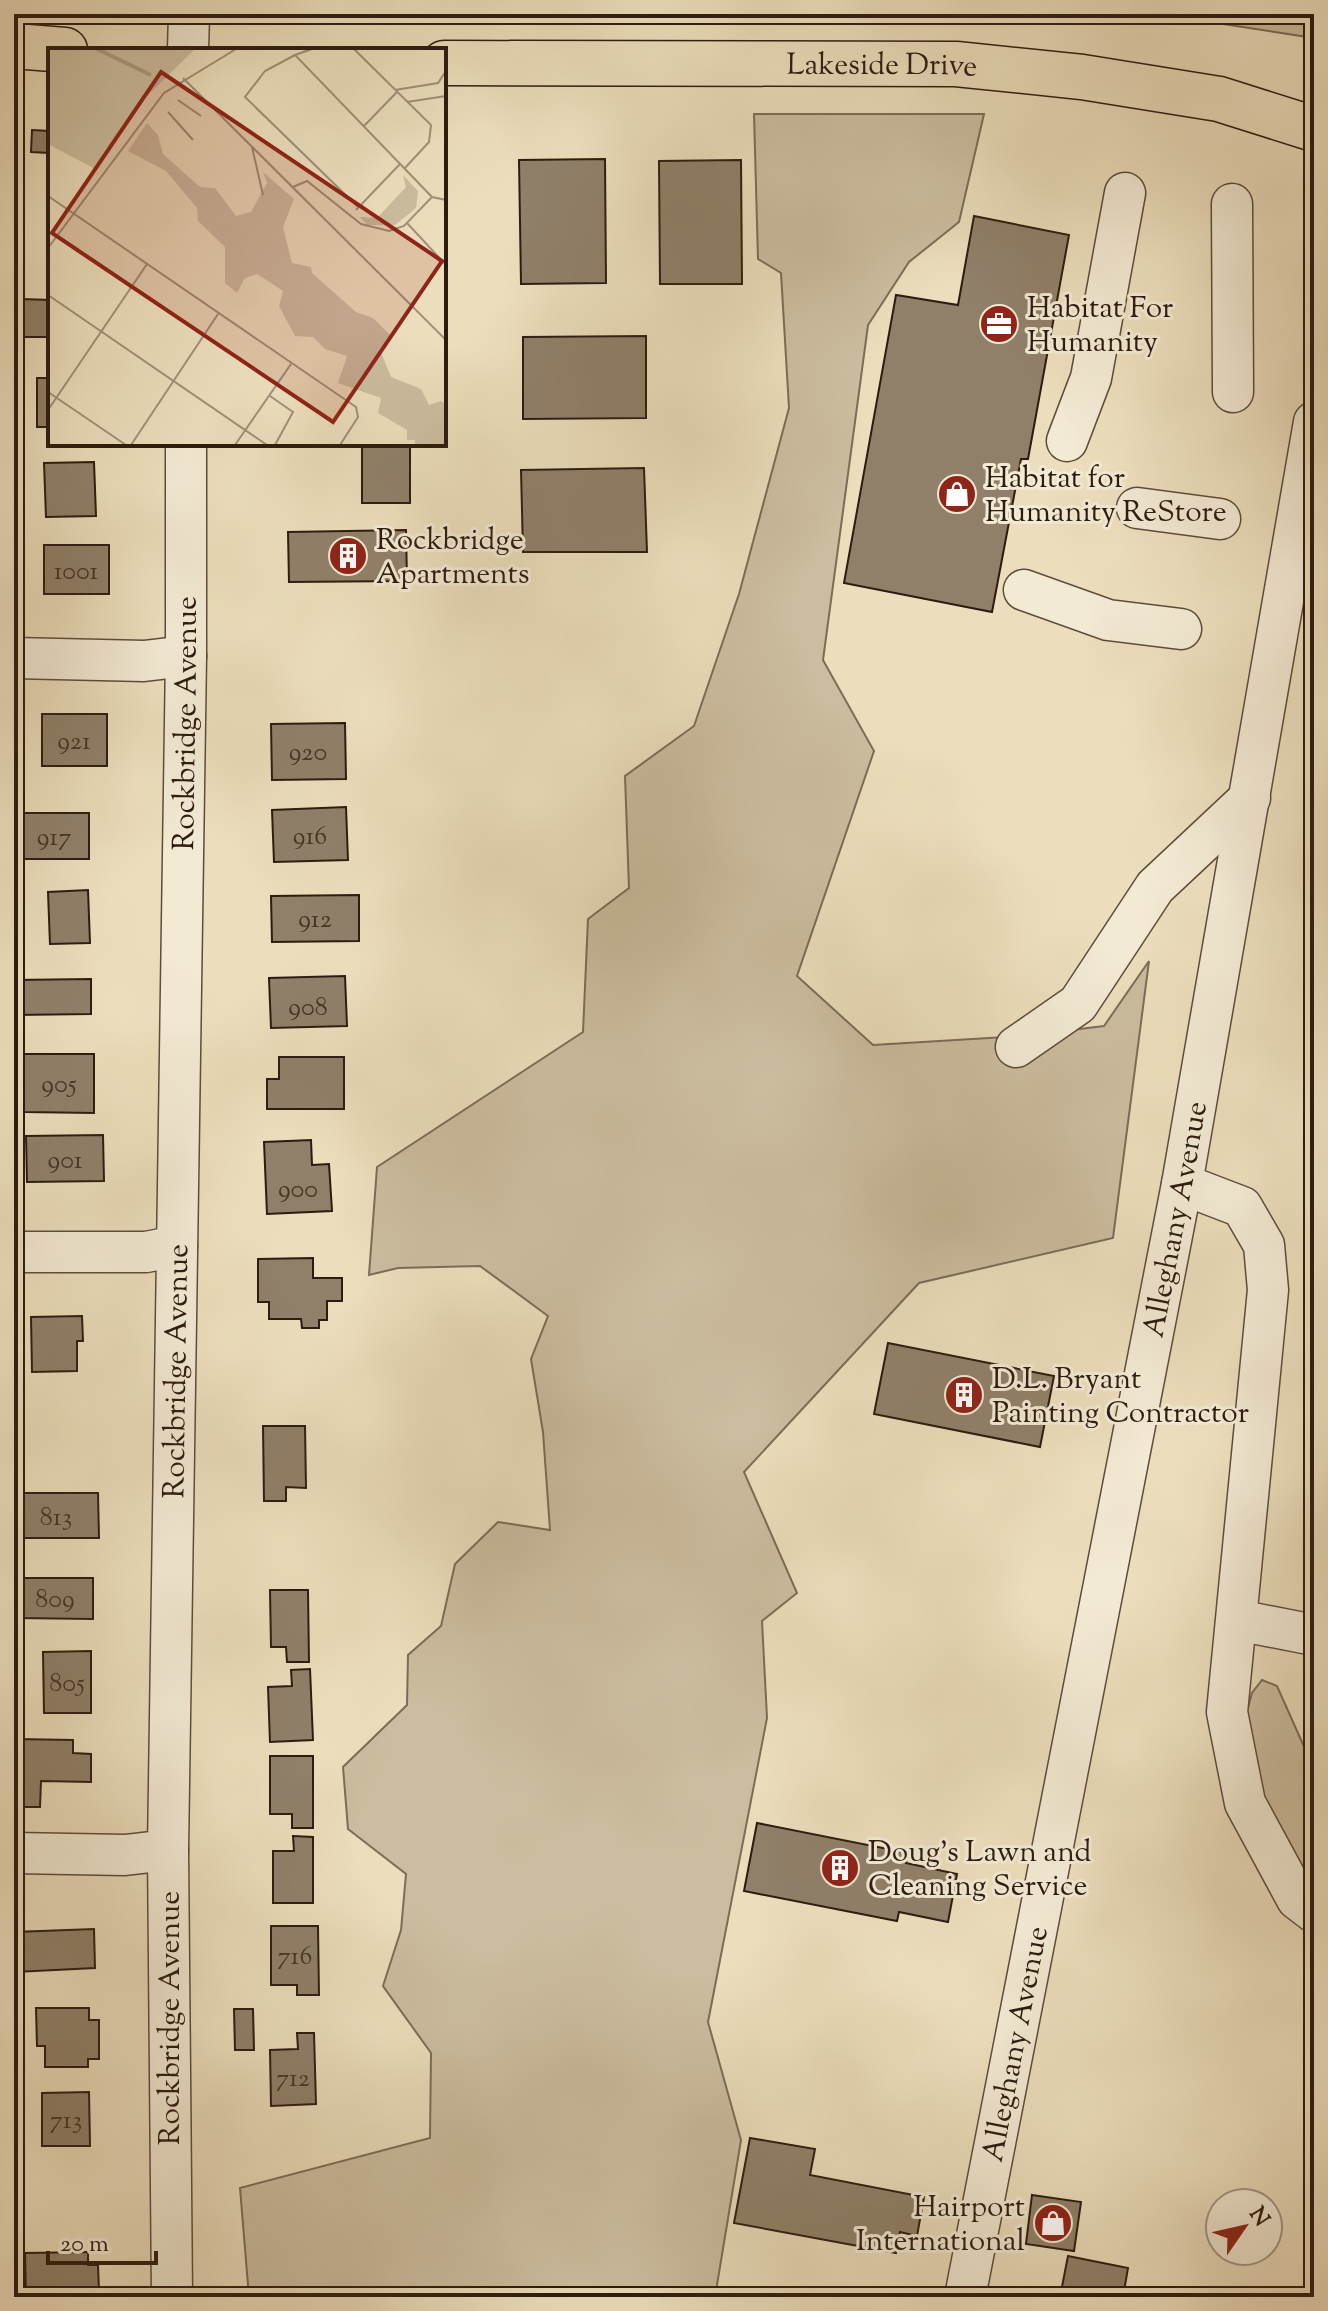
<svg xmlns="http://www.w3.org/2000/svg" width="1328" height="2311" viewBox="0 0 1328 2311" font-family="'Sorts Mill Goudy',serif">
  <rect width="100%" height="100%" fill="#ecdebd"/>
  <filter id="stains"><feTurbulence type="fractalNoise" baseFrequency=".0025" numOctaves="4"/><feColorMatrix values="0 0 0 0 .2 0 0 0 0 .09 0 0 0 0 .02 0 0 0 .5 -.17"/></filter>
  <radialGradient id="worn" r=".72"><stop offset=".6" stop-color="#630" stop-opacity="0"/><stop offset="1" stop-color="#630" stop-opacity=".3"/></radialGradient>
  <!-- green -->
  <path fill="#ccbda0" stroke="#7c6c58" stroke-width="2" d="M1158,14h156v24z
    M754,114h230l-25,108 -50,40 -41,63 -45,335 51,91 -77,225 76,69 148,-9 83,-10 45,-65 -36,277 -194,45 -175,189 53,121 -35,28 5,97 -59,304 33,118 -26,157h-466l-9,-109 190,-50 1,-85 -48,-67 18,-56 5,-56 -58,-45 -5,-62 64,-62 1,-50 33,-29 14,-62 43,-42 52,8 -7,-98 -12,-73 17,-43 -68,-50 -82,2 -29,7 8,-108 206,-135 5,-113 41,-31 -4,-112 69,-50 45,-132 50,-186 -8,-135 -23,-14z
    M1262,1680l15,6 37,83v111l-33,-39 -21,-45 -14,-81 6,-22z"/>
  <!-- building -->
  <path fill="#90806a" stroke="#2d1b10" stroke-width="2" d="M32,130l18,1v59h-2l1,-37 -18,-1z
    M605,159l1,124 -85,1 -2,-124z
    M741,160l1,124h-82l-1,-123z
    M974,216l95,19 -41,224h-7l-29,153 -148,-29 52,-288 62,10z
    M22,299l28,1v37h-29z
    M646,336v82l-123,1v-82z
    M37,378h13v49h-13z
    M362,444h48v59h-48z
    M362,444h48v59h-48z
    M94,462l2,54 -50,1 -2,-54z
    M644,468l3,84h-124l-2,-82z
    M406,530l1,51 -118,1 -1,-50z
    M406,530l1,51 -118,1 -1,-50z
    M44,545h65v49h-65z
    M42,714h65v52h-65z
    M345,723l1,56 -74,1 -1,-56z
    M346,807l2,53 -74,2 -2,-52z
    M19,813h70v46h-69z
    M88,890l2,53 -40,1 -2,-52z
    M359,895v46l-87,1 -1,-46z
    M345,976l2,50 -76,2 -2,-50z
    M91,979v35l-77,1v-35z
    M24,1054h70v59l-70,-1z
    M279,1057h65v52h-77v-30h12z
    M103,1135l1,46 -77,1 -1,-46z
    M311,1140l1,25 17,-1 3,47 -65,3 -3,-72z
    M313,1258v20h29v23h-15v19h-8v8h-17l-1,-9h-32v-17h-11v-43z
    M82,1316l1,25h-6v30l-45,1 -1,-55z
    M888,1343l166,33 -14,71 -166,-33z
    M263,1426h42l1,62 -20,-1v14h-22z
    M14,1493h84l1,45h-85z
    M18,1578h75v41l-76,-1z
    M270,1590h38l1,72h-22l-1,-15h-15z
    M91,1651v62h-47l-1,-61z
    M310,1669l3,71 -43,2 -2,-55 24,-1 -1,-16z
    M15,1739l58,1v13l18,1v28l-50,-1 -1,26h-26z
    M270,1756h43v72h-21v-14h-22z
    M757,1823l151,30 -2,10 51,11 -9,48 -49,-10 -2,9 -153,-30z
    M293,1836l20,1v66h-40v-52h21z
    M271,1926h47l1,69h-22v-10h-26z
    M94,1929l1,39 -80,4 -1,-40z
    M36,2008h53v12h10v39h-11v8h-43v-21h-8z
    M234,2009h19l1,41h-19z
    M297,2033h17l2,71 -45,2 -1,-56 28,-1z
    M89,2092l1,54h-48v-53z
    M750,2138l65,11 -5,26 114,22 -7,39 -17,-4 -4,21 -162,-30z
    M1032,2195l49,7 -7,49 -48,-7z
    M88,2252v13h10l1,26h-13v6h-60l-1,-44z
    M1068,2256l60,12 -5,29h-63z"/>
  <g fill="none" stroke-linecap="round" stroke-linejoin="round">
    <defs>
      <g id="minor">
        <path d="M188,50l1,-36"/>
        <path d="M1232,204l1,188"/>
        <path d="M1067,441l24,-63 34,-185"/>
        <path d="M1137,508l83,11"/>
        <path d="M1024,590l84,30 73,9"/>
        <path d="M14,658l130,3 42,-5"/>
        <path d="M1016,1047l62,-43 77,-117 95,-89"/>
        <path d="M1182,1184l60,23 22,38 4,45 -41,422 18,91 52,96 17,13"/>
        <path d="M14,1252h132l31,-6"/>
        <path d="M1237,1620l77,15"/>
        <path d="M14,1853l111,2 43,-5"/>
        <path id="s1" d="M172,2297l-4,-447 18,-1194v-212"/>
        <path id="s2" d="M965,2297l217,-1113 132,-762"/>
      </g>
      <g id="major">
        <path d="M14,46l51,4"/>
        <path id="s3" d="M444,63l512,1 126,13 137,22 95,30"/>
      </g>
    </defs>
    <!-- minor casing -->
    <use href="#minor" stroke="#5d4c3b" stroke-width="43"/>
    <!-- major casing -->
    <use href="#major" stroke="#2d1b10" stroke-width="47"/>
    <!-- minor -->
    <use href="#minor" stroke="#f3ead4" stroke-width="40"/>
    <!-- major -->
    <use href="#major" stroke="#ecdebd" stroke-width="44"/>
  </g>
  <!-- icons -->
  <defs>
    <symbol id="office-disc" viewBox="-11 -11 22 22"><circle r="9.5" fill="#8f2418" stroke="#f3ead4"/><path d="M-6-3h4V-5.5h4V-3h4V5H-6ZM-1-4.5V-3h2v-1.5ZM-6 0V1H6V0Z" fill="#fff"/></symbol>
    <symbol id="shop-disc" viewBox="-11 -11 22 22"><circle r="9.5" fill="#8f2418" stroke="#f3ead4"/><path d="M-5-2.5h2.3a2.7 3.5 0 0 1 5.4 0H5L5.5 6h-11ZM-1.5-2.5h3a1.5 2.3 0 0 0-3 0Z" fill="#fff"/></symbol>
    <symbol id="building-disc" viewBox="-11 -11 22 22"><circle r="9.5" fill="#8f2418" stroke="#f3ead4"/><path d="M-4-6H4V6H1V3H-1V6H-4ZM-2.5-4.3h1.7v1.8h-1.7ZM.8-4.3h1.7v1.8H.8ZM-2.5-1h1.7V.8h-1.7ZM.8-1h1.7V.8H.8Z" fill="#fff"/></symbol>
  </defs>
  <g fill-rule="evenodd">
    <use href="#office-disc" x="977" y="302" width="44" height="44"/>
    <use href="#shop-disc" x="935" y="472" width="44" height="44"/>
    <use href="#building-disc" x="326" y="534" width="44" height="44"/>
    <use href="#building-disc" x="942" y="1373" width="44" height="44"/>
    <use href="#building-disc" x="818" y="1846" width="44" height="44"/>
    <use href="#shop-disc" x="1031" y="2201" width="44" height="44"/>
  </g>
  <g text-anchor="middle" stroke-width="6" stroke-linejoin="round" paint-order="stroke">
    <!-- number labels -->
    <g font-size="26" fill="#463426">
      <text x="76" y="579">1001</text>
      <text x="74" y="749">921</text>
      <text x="308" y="760">920</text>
      <text x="310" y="844">916</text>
      <text x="54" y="845">917</text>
      <text x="315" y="927">912</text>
      <text x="308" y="1015">908</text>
      <text x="59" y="1092">905</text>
      <text x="65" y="1168">901</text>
      <text x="298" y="1197">900</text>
      <text x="56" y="1525">813</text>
      <text x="55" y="1607">809</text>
      <text x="67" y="1691">805</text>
      <text x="295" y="1964">716</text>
      <text x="293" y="2086">712</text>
      <text x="66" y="2128">713</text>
    </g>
    <!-- street labels -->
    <g font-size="30" fill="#2d1b10" stroke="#f3ead4">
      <text dy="10" stroke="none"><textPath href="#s3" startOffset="438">Lakeside Drive</textPath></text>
      <text dy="10" stroke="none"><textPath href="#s1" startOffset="1574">Rockbridge Avenue</textPath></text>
      <text dy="10" stroke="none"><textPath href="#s2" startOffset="1098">Alleghany Avenue</textPath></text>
      <text dy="10" stroke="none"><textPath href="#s1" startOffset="926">Rockbridge Avenue</textPath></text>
      <text transform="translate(169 2018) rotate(-90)" y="10">Rockbridge Avenue</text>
      <text dy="10" stroke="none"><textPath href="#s2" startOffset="258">Alleghany Avenue</textPath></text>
    </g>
    <!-- poi labels -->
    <g font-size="30" fill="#2d1b10" stroke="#f3ead4" text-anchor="start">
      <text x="1027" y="317">Habitat For<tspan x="1027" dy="34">Humanity</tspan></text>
      <text x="985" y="487">Habitat for<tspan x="985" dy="34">Humanity ReStore</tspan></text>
      <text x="376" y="549">Rockbridge<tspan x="376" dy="34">Apartments</tspan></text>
      <text x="992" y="1388">D.L. Bryant<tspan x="992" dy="34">Painting Contractor</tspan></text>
      <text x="868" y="1861">Doug's Lawn and<tspan x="868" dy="34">Cleaning Service</tspan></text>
      <text x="1025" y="2216" text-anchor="end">Hairport<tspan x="1025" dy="34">International</tspan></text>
    </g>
  </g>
  <!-- overview -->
  <g transform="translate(48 48)">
    <rect width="398" height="398" fill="#ecdebd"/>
    <path d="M0,1h147l-51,50 -49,70 -47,-25zM99,75l11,12 5,19 37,33 15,1 21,28 15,-4 16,-29 -4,-11 31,27 -11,28 9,36 19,4 1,6 44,39 17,6 17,17 -10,15 11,27 30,12 8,16 12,-4 5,4v40h-31v-5h-8v-10l-29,-17 3,-15 -43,-15 9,-27 -22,-7 -12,-12 -18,-1 -16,-30 4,-15 -26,-17 -12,4 -8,15 -12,-10v-36l-27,-26 -1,-13 -31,-37 -38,-20zM355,127l15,16 -2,17 -21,17h-28l-7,-8 17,1 29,-31z" fill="#ccbda0"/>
    <path fill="none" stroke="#ab9c82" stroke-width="4" d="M49,1l54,26"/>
    <path fill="none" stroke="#a09078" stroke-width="2" d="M264,1l-17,6 137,142 14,3M306,1l77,76 -2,17 -25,27M247,7l-30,16 -20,26 113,110M135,30l263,262M347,42l43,-7 8,-12M130,52l23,16M359,54l39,-6M120,64l25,28M315,79l34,-35M204,99l11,48M245,139l14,-6 54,43 28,7 15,-5 28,-29M0,148l308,211 2,10 -18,28M308,162l44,-46M359,175l39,42M0,200l116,-155 72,-44M0,247l219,150M0,344l78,53M222,348l23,16 -18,33M0,362l99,-146M83,397l87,-131M187,397l56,-81"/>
    <path fill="#8f2418" fill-opacity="0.15" stroke="#8f2418" stroke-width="4" d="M113,24l281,189 -109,161 -281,-189z"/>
    <rect width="398" height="398" fill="none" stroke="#2d1b10" stroke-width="4"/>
  </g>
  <!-- margin -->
  <rect width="1328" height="2311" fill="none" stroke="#ecdebd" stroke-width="48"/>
  <rect x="16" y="16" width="1296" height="2279" fill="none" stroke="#2d1b10" stroke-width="4"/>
  <rect x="24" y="24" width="1280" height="2263" fill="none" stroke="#2d1b10" stroke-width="2"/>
  <!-- north arrow -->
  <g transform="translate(1244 2227) rotate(56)"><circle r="38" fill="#f3ead4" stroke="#a49786" stroke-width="2"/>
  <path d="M0-6L14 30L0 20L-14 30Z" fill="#8f2418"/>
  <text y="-12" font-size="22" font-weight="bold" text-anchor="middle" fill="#2d1b10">N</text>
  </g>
  <!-- scale -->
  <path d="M48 2251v12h108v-12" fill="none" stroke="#2d1b10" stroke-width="4"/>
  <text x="60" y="2251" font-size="24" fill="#2d1b10" stroke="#f3ead4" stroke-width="6" paint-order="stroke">20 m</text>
  <rect width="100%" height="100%" filter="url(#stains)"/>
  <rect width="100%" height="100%" fill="url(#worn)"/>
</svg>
